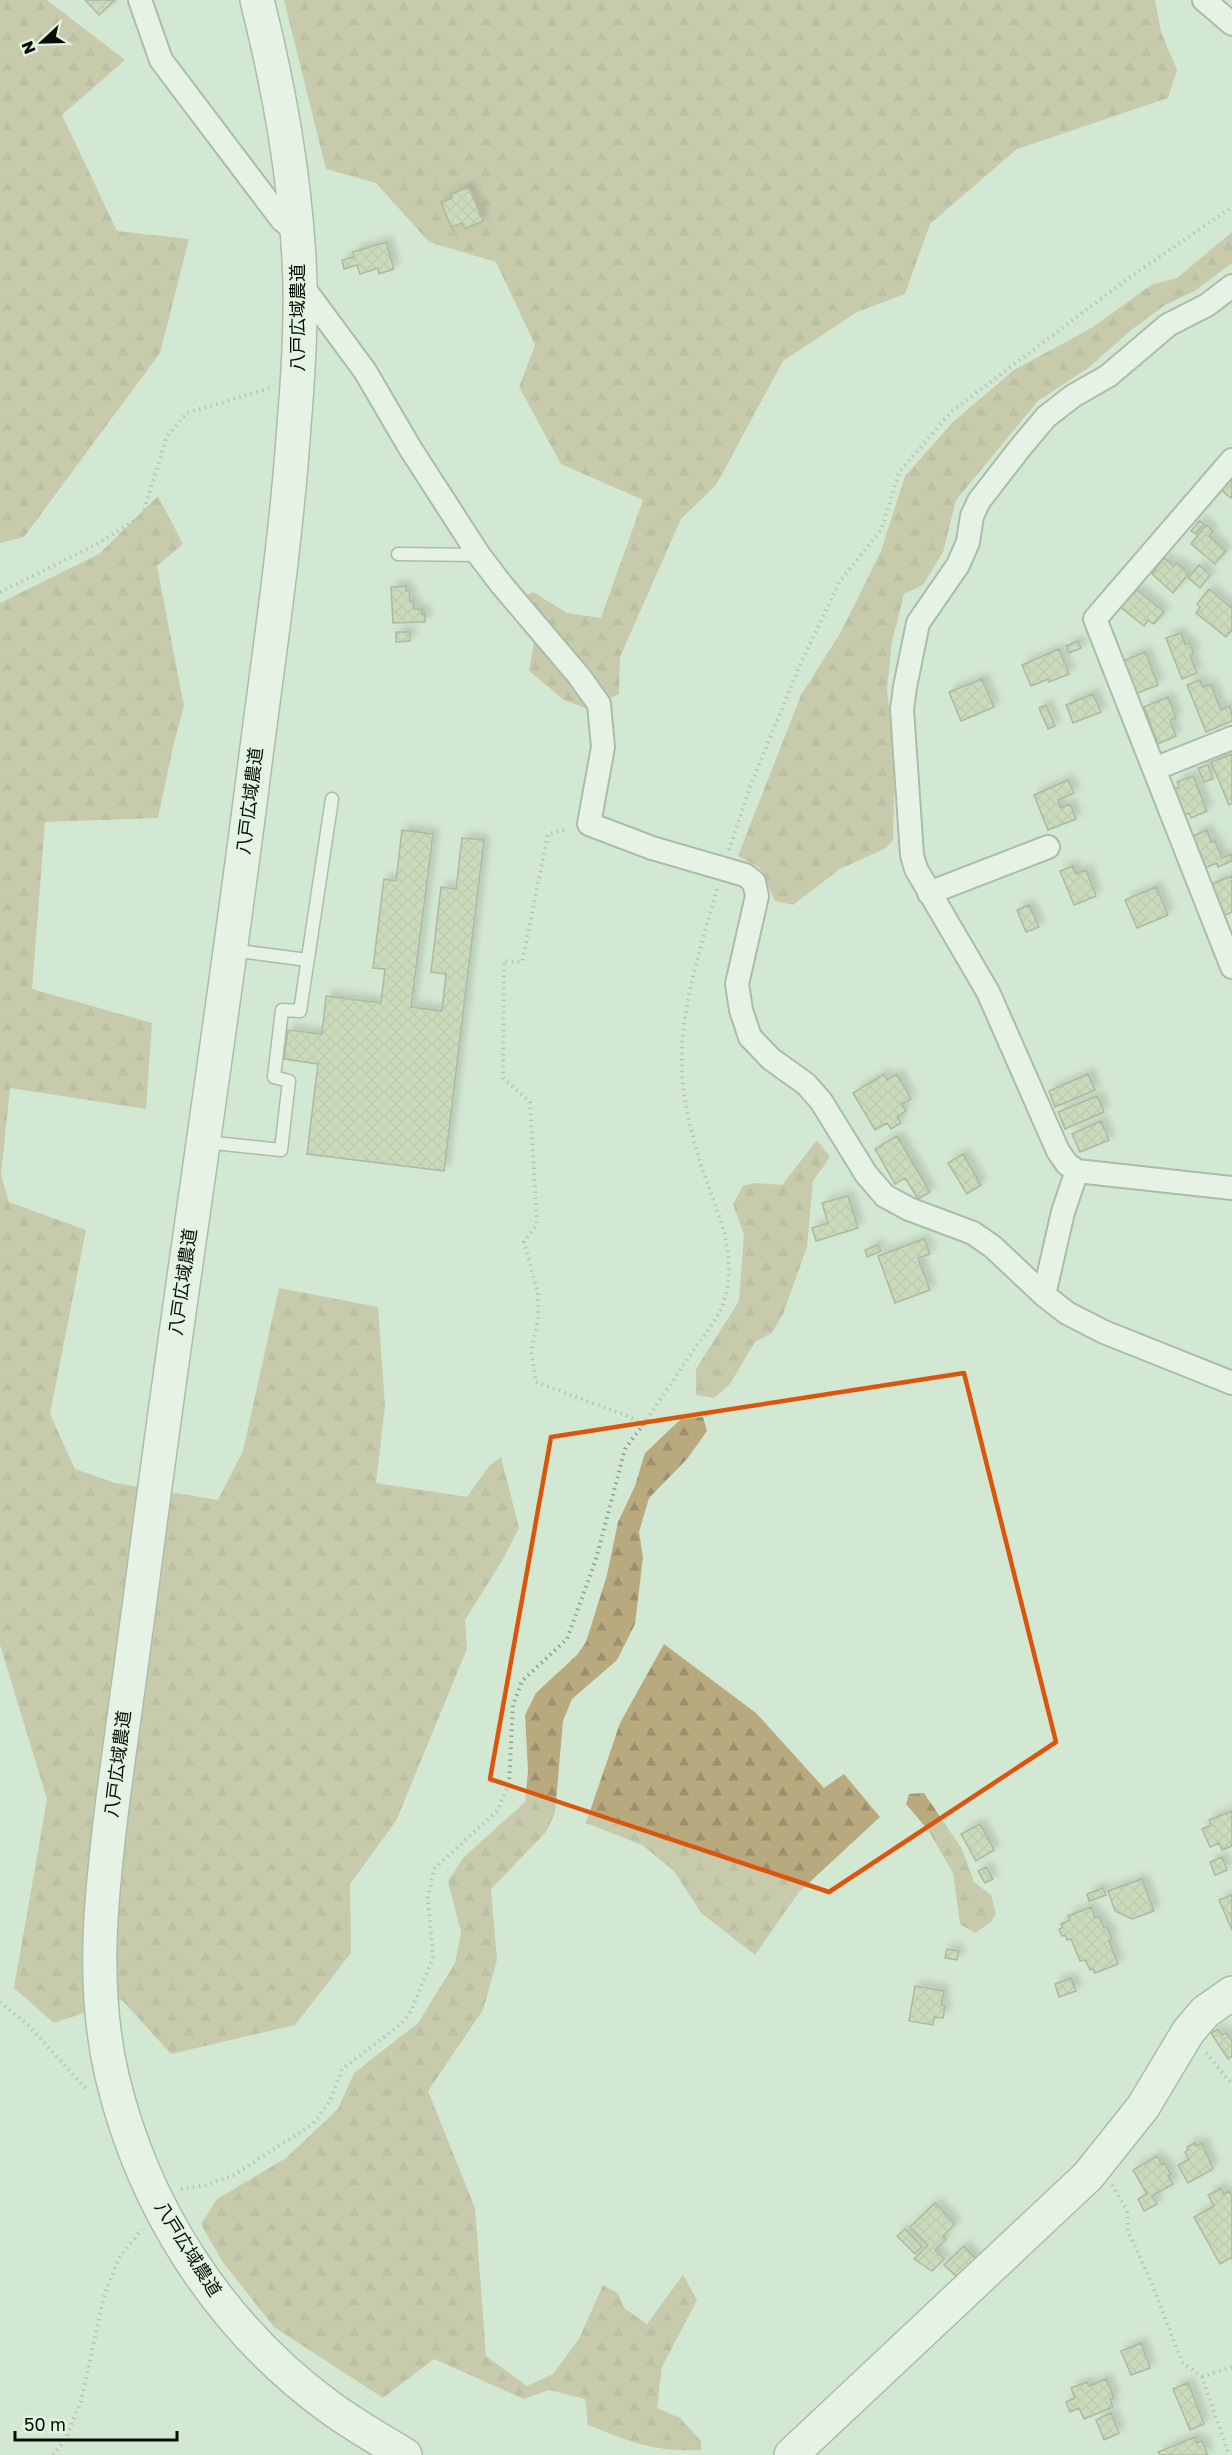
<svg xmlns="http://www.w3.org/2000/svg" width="1232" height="2455" viewBox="0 0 1232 2455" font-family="'Golos Text','Noto Sans JP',sans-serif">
  <defs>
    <pattern id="forest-firs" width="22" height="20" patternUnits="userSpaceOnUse" patternTransform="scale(1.5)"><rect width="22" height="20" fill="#b9a97f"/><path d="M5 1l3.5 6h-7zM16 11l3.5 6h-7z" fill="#9e906c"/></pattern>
    <pattern id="building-cross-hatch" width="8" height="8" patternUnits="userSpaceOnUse" patternTransform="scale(1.5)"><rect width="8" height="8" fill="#c1ca9e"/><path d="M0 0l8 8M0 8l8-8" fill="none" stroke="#a4ac87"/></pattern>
    <filter id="shadow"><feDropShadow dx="5.5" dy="-5.5" stdDeviation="3" flood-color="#0004"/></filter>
  </defs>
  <rect width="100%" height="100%" fill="#d3e8d2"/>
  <!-- forest -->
  <path fill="url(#forest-firs)" d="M0,0h47l78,60 -63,55 55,116 72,8 -29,114 -136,184 -24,6z
    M284,0h871l6,32 16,38 -9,28 -151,51 -87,75 -25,70 -48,18 -74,49 -67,124 -35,34 -61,138 -1,37 -31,15 -24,-9 -35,-29 6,-34 -15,-38 13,-7 34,21 34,5 42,-118 -82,-36 -42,-77 16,-42 -39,-83 -67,-20 -53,-59 -50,-14z
    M1232,232v31l-37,28 -30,14 -35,26 -42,37 -50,33 -82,99 -13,52 -20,33 -19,9 -12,48 -5,47 8,75 -2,76 -7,8 -46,21 -47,36 -18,-4 -15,-33 -22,-12 63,-161 40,-63 40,-81 24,-75 48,-54 61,-52 79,-43 58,-42 26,-7z
    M158,496l25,48 -26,22 27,140 -11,41 -15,71 -113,4 -13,167 120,34 -6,86 -136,-21 -9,87 8,27 77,28 -36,184 25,55 40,14 103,17 25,-49 36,-163 99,19 7,99 -9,77 91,14 23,-32 11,-8 18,71 -17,33 -37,59 2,29 -71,172 -46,63 1,69 -56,72 -124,29 -49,-54 -68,23 -40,-35 33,-189 -47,-154v-1042l99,-49z
    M817,1140l13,17 -17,24 -6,66 -24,67 -11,19 -17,9 -25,42 -16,14 -18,-3v-26l43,-68 5,-66 -11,-31 10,-18 12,-3 27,2z
    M703,1417l4,14 -20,28 -38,39 -10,34 4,25 -8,67 -18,36 -45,39 -9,22 -8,92 -9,19 -55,57 6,71 -14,50 -55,81 47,117 11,148 41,30 26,-12 26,-35 24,-54 15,8 6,15 23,16 36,-49 14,25 -35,67 -5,41 23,10 21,23v9c-48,2 -70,-8 -113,-25l-3,-26 -36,-9 -25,9 -90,-40 -51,39 -109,-71 -52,-66 -21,-37 16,-25 69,-41 52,-49 16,-36 64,-50 37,-60 6,-31 -13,-51 16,-24 61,-55 3,-31 -3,-56 11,-22 41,-38 9,-13 21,-67 11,-53 17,-36 10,-33 36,-34z
    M664,1644l92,69 68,75 20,-14 36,43 -81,75 -44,63 -54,-42 -27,-42 -32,-26 -56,-22 34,-100z
    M924,1793l38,56 12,33 17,13 5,19 -5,8 -16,11 -15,-9 -7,-51 -25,-43 -22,-26 3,-10z"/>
  <!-- building -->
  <path fill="url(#building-cross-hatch)" stroke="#7d826a" stroke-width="1.5" filter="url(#shadow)" d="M85,0h30l-16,15z
    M469,187l14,34 -18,8 -3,-6 -11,4 -10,-25 11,-4 -1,-4z
    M386,242l8,27 -15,5 -1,-6 -18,6 -3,-9 -13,4 -2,-9 12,-3 -1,-5z
    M1232,477v19l-1,2 -10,-8z
    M1199,521l5,3 -8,10 -5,-3z
    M1206,525l7,6 -4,5 17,15 -11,13 -24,-20z
    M1164,558l10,8 3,-3 12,10 -16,20 -21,-19z
    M1199,565l11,10 -10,13 -12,-10z
    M406,586v5h3l1,10h3l1,8h8v5l3,-1v9l-32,1 -2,-36z
    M1136,589l28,23 -10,12 -6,-4 -4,6 -24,-19z
    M1209,589l21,18 2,-2v25l-6,7 -30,-24 4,-6 -3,-3z
    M396,632h14v9l-14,1z
    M1181,633l4,11 4,-1 5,10 -4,2 7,18 -15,6 -16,-41z
    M1078,641l3,7 -12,5 -3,-7z
    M1059,649l10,25 -20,8 -1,-3 -17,7 -9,-21z
    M1145,652l13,33 -23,9 -12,-33z
    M982,679l12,28 -33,14 -12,-29z
    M1200,680l3,7 8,-2 10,25 8,-4 3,8v7l-26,11 -19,-47z
    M1093,694l8,18 -28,11 -7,-18z
    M1168,697l8,21 -6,2 6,16 -18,8 -14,-37z
    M1046,705l9,21 -7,3 -9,-21z
    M1232,754v49l-3,2 -18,-43z
    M1208,765l5,14 -9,3 -6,-14z
    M1193,776l14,35 -16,7 -2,-5 -4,2 -11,-26 5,-2 -2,-5z
    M1068,780l6,13 -16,7 3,8 9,-4 6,15 -28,11 -14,-35z
    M402,830l31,4 -22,173 31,4 4,-37 -15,-2 10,-85 15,2 6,-51 22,2 -40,331 -137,-17 11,-90 -34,-5 4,-29 34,4 4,-38 55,7 4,-34 -12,-1 11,-89 12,2z
    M1207,830l4,12 4,-1 7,17 10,-4v7l-14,6 -1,-4 -15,6 -11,-26 4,-2 -2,-5z
    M1073,866l3,8 10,-4 10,26 -22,9 -14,-34z
    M1232,876v36l-9,4 -12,-32z
    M1156,887l12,28 -31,13 -12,-28z
    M1029,905l10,22 -13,5 -9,-22z
    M884,1074l3,6 10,-6 14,25 -9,5 4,7 -9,6 4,6 -10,6 -4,-6 -12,7 -22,-37z
    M1088,1074l7,16 -40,17 -6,-16z
    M1097,1096l7,16 -39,17 -7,-17z
    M1101,1121l8,19 -29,12 -8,-18z
    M897,1136l33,56 -12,7 -13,-21 -10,6 -20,-35z
    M963,1154l18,31 -14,9 -19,-31z
    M848,1196l10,32 -42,13 -4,-13 16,-5 -6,-20z
    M924,1239l6,15 -12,4 12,32 -35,13 -17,-47z
    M878,1245l3,6 -14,6 -2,-7z
    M1232,1811v35l-10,4 -3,-7 -9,4 -8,-18 9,-4 -2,-5z
    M980,1824l14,26 -18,11 -15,-27z
    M1222,1857l5,13 -12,5 -5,-13z
    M986,1867l7,12 -8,4 -7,-12z
    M1142,1879l12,32 -22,8 -17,-8 -7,-20z
    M1103,1888l3,7 -17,6 -2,-7z
    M1232,1895v35l-13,-30z
    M1091,1907l4,11 4,-2 5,12 3,-1 5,13 -3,1 9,23 -23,9 -2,-4 -3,1 -5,-10 -5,1 -9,-22 -4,1 -2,-5 -3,1 -3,-7 3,-1 -1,-4 9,-4 -2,-4z
    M947,1949l12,2 -2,9 -12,-2z
    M1071,1978l5,13 -17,6 -4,-13z
    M915,1986l29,5 -3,14 4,1 -2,12 -9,-1 -1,8 -24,-4z
    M1218,2029l4,6 4,-2 6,8v15l-4,3 -17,-26z
    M1195,2143l1,3 6,-3 11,26 -25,14 -10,-18 11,-6 -4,-7 3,-2 -1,-3z
    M1157,2156l5,9 2,-2 7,11 -3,2 5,8 -21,12 5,8 -13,7 -6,-12 9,-5 -14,-24z
    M1221,2188l3,6 5,-3 3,5v63l-2,-1 -10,6 -26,-47 20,-11 -6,-11z
    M935,2203l20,21 -12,12 3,3 -11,11 9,9 -12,12 -18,-12 14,-14 -18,-18z
    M905,2229l17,18 -7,7 -18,-18z
    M964,2246l13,14 -19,18 -14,-13z
    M1141,2343l9,25 -19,7 -10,-24z
    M1106,2379l8,19 -4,1 3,8 -29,12 -5,-11 -9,4 -4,-10 9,-4 -4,-10 16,-6 2,4z
    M1188,2383l16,41 -14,6 -17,-41z
    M1111,2413l8,20 -15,7 -8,-20z
    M1195,2437l2,6 5,-2 6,14h-48l-2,-3z"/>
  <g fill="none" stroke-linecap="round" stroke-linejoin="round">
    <defs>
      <path id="lane" d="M398,554l81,1
        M232,950l75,10
        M205,1142l76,8 8,-69 -15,-4 8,-67 18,1 32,-212"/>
      <path id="street" d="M140,0l21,60 121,160 14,12
        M1204,0l28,24
        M300,283l65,88 45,77 69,107 22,29 78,92 20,28 4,43 -14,77 63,24 93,27 9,7 3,14 -20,88 4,26 9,27 21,22 35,25 15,17 45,73 19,22 24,13 64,24 20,14 51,48 23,18 37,19 128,51
        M1232,286l-25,19 -39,20 -60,51 -35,20 -27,21 -26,31 -41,53 -7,15 -4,26 -10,23 -40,58 -13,64 -3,22 10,146 4,14 72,123 70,159 9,13 10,7 155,17
        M1232,460l-137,159 137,348
        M1154,769l78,-31
        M929,893l119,-46
        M1044,1295l19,-83 14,-41"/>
      <path id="secondary" d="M257,0c23,91 40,188 43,282 1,48 -2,96 -6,143 -8,121 -27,241 -42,362 -34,266 -76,532 -110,798 -9,69 -19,138 -28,206 -12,95 -24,191 -2,285 31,131 107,250 216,330 24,18 51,33 77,49
        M791,2455l297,-279 55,-69 45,-75 17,-20 27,-19"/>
    </defs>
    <!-- lane casing -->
    <use href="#lane" stroke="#788a77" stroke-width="15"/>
    <!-- street casing -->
    <use href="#street" stroke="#788a77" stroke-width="26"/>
    <!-- secondary casing -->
    <use href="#secondary" stroke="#788a77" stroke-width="36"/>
    <!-- path -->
    <path stroke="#8f9f8e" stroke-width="4" stroke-dasharray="1.5 4.5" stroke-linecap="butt" d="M0,592l95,-47 47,-29 25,-80 20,-23 83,-25
      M729,850l21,-63 49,-120 41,-86 41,-51 18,-58 53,-61 174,-131 106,-73
      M643,1425c18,-27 36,-53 54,-80 10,-13 24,-31 28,-47 13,-51 -10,-89 -25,-136 -8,-28 -17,-60 -18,-90 -3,-62 19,-124 35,-183
      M0,2002l28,23 59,65
      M1206,2053l26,31
      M1112,2185l15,25 1,21 22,48 32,83 20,15 27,78
      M181,2189l25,-4 28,-10 79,-51 17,-23 12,-32 59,-45 10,-13 22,-53 -5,-60 6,-29 64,-59 11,-26 4,-79 9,-24 45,-42 29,-80 29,-110 18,-24 -13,-8 -94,-35 -5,-30 7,-32v-27l-14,-51 13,-18 -7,-122 -27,-24 1,-117 18,1 26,-128 20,-5
      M1202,2377l30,-10
      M53,2455l12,-15 16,-39 23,-105 15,-38 23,-29"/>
    <!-- lane -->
    <use href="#lane" stroke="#fff" stroke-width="12"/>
    <!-- street -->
    <use href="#street" stroke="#fff" stroke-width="22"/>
    <!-- secondary -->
    <use href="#secondary" stroke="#fff" stroke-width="33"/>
  </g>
  <!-- marked area -->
  <path d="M0 0H1232V2455H0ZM964,1373l92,369 -227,150 -339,-113 61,-342z" fill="#d3e8d2" fill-opacity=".55" fill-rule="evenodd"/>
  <path fill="none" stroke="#dd550c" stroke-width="4.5" stroke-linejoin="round" d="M964,1373l92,369 -227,150 -339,-113 61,-342z"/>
  <g text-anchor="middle" stroke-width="4.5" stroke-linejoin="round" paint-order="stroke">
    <!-- street labels -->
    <g font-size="18" fill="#070d07" stroke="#e1f5df">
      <text transform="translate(298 318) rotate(-90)" y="6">八戸広域農道</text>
      <text transform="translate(250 801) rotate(-83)" y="6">八戸広域農道</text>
      <text transform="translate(183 1282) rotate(-82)" y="6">八戸広域農道</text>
      <text transform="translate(118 1764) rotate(-83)" y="6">八戸広域農道</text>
      <text transform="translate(188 2249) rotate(58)" y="6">八戸広域農道</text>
    </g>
  </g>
  <!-- north arrow -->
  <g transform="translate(42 42) rotate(248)" stroke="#e1f5df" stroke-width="4.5" paint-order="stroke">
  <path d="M0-4.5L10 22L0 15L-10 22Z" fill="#070d07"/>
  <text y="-9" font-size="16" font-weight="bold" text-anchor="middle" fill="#070d07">N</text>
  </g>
  <!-- scale -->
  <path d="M15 2431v9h162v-9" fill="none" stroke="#070d07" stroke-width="3"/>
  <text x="24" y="2431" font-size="18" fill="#070d07" stroke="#e1f5df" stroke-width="4.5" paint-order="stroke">50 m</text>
</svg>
